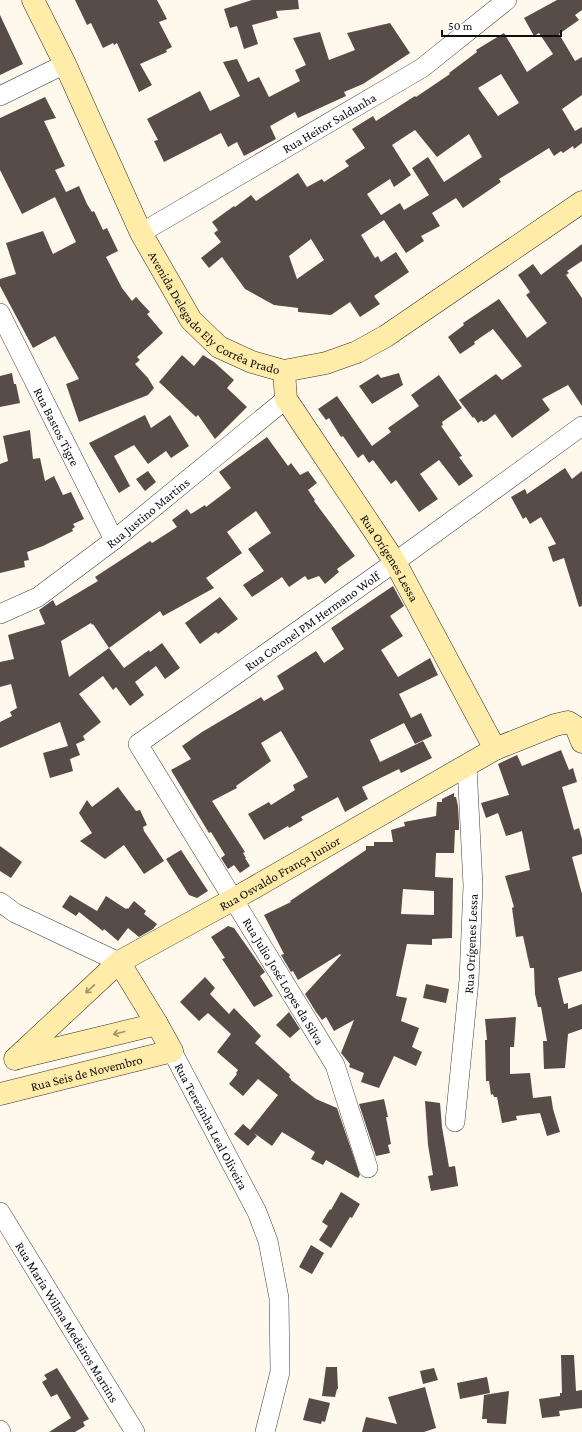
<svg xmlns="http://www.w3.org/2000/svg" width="582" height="1432" viewBox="0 0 582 1432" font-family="'Crimson Pro',serif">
  <rect width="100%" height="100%" fill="#fff9ed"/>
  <!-- building -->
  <path fill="#574c48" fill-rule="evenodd" d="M75,0h82l10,19 -8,3 13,25 -6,3 1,2 -27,12 12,21 -13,7 -22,-49 -3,2 -1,-2 -10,5 -12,-25 -4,2z
    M252,0h46l1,9 -23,2 2,7 -26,7 6,19 -14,5 -7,-23 -7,2 -6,-19z
    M557,0h25v10l-7,5 4,5 -20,14 16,27 7,-4v38l-20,14 13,22 7,-4v16l-8,6 -1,-3 -10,7 -2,-2 -7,5 -5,-8 -50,31 2,3 -38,26 -7,-10 -24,15 8,13 -19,10 3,5 -18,12 -22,-33 -23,15 14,23 3,-2 3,6 15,-10 13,20 -35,24 6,8 -20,13 -10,-15 -19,13 -33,-3v-4l-24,-3 -29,-16 -23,-32 -13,11 -8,-10 20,-16 -7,-9 4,-3 -6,-8 22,-16 1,1 16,-12 5,6 42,-28 9,14 15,-8 2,3 25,-16 -4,-5 20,-13 -13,-19 21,-13 3,5 39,-25 1,1 34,-23 -1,-1 28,-21 -1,-2 28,-17 23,39 26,-18 -14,-21 -5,3 -10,-18zM501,74l18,29 -21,13 -20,-28zM415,130l22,27 32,-23 13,23 -38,25 -16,-25 -16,11 17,27 -25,15 -4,-7 -19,12 -14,-21 23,-15 4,8 17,-12 -19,-30zM311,239l13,21 -27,19 -8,-23z
    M0,15l23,49 -23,11z
    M390,23l20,30 -47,31 -19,8 2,4 -48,22 -3,-6 -25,14 6,13 -32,17 -7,-14 -9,5 -7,-14 -57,29 -10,-21 4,-1 -11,-21 53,-28 10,20 30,-15 -17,-34 14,-3 11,23 11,-5 10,20 31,-16 -5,-11 11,-5 -13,-27 27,-6 9,28 26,-10 -8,-17z
    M45,97l11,21 -12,3 21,45 -10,4 11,22 13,-6 8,18 5,8 2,-1 9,19 4,-2 11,23 -12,6 16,31 10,13 4,-4 1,1 13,14 -3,2 16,19 -26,24 3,3 -5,4 13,14 6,10 -6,7 -69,27 -13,-38 13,-5 -24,-43 -22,12 -33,-62v-7l16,-5 -10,-31 37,-12 10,23 23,-12 -21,-45 -33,17 -22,-44v-52z
    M582,244v17l-15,10 2,2 -3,2 16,23v108l-14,-21 -26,14 8,11 -38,28 -17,-24 -9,7 -3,1 -1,-2 -4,3 -4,-6 -1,1 -14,-18 37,-26 6,6 20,-14 -29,-37 -19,13 1,2 -15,10 -12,-17 16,-12 -1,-2 36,-24 28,39 20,-15 -21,-28 4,-3 -12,-17 15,-11 8,11z
    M182,355l12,11 9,-11 11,7 20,18 -7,8 20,19 -32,32 -17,-24 -2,2 -37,-35z
    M12,373l2,11h2l4,19 -20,4v-31z
    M399,373l4,12 -31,19 -13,-18 19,-12 3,4z
    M439,375l23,33 -20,14 1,3 -2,1 21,30 -3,1 14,19 -14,10 -20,-26 -19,14 18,25 -19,13 -23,-32 -5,4 -18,-24 -4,3 -6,-9 -5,4 -15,-22 -2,1 -12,-19 -3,2 -8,-11 19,-13 35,50 19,-14 -3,-4 31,-22 -8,-11z
    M145,415l6,13 19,-13 19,31 -18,12 -5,-7 -18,13 -14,-19 -20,11 16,30 -11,7 -30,-50z
    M30,430l3,29 7,-1 5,23 9,-5 9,19 8,-3 13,27 -11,5 2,3 -3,2 1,2 -30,15 -16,6 2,8 -5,1 1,6 -25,6v-109l8,-3 -5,-25z
    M267,437l21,29 3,-3 9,12 8,-4 9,12 -9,7 7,10 -1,1 41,55 -18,13 2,3 -14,12 -6,-8 -11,4 -3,-4 -16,11 -7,-10 -30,20 -9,-12 21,-14 -16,-22 23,-16 -15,-22 -29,21 15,21 -36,25 8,10 -51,28 -3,-5 -51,37 15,20 25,-18 1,2 12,-9 18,25 -15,11 -9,-13 -21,16 9,13 -14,11 -14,-19 -3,3 -10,-14 -24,18 22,28 -18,14 2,4 -9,4 4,11 -10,4 3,12 -23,7 -7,-25 25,-7 -8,-24 -60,26v-26l12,-6 -2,-4 7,-4 -6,-24 -11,3v-25l14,-3 -6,-24 37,-11 -6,-14 14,-10 3,6 42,-25 -3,-4 55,-36 2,2 25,-16 -5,-7 15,-11 4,5 14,-9 1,2 25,-19 -12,-16zM91,623l1,2 1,-1 16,24 -40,29 -8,-36z
    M565,468l7,11 10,-8v135l-3,1 -15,-49 -11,4 -5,-15 8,-3 -15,-27 -11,7 -4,-7 -3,2 -12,-22 14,-8 2,5z
    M148,471l8,11 -11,9 -9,-12z
    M393,586l11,20 -14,10 13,20 -22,14 17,27 32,-19 8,17 -39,19 12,24 10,-5 11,23 -17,8 -11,-21 -34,17 10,22 43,-21 9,17 -31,15 -2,-4 -37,18 6,12 -23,13 -7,-15 -37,20 2,3 -14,8 -1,-2 -24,14 -16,-26 21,-12 2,3 24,-15 -2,-5 15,-8 -27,-46 -20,12 10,18 -35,25 1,2 -25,13 33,51 -2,1 3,5h-1l5,8 -10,7 -6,-8 -6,4 -7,-11 4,-3 -14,-23 -2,1 -38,-63 20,-11 -9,-13 20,-14 59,-35 3,4 20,-12 -7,-13 39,-25 8,12 20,-14 -13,-21z
    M220,597l18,22 -20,15 -2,-2 -16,12 -15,-21z
    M561,750l8,20 4,-2 4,14 -15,5 12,43 5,-2 3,11v15l-10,3 10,37v77l-24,7 6,26 4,-1v6l14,-5v25l-14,5 -3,34 -21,1 -1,-28h4l-6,-34h-3l-3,-13 -1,-26h-4l-7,-32 -7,1 -4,-29 2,-1 -9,-31 25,-6 -8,-39 -16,5 -8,-23 -12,5 -5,-15 28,-8 -11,-31 19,-9 5,11z
    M118,787l18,24 4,-1 7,15 -4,2 1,4 20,30 -20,13 -20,-29 -19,14 -25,-18 12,-8 -13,-20 8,-13 5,7z
    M454,793v4h2l2,9 1,18v6h-4l-1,23h-18l-1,24 18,1 -1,60 -20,1v6l-25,-1 -11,52 11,2 -6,23 18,7 -7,19 10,5 -6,14 -22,-10 -15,32 -18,-6 3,-9 -15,-6 1,-3 -9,-11 13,-33 -20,11 -8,-14 -4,3 -6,-8 -11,-18 36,-39 -1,-1 -42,26 -5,-9 -2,1 -10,-17 3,-1 -20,-39 27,-13 -1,-1 76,-51v-4h8v-4h19l-2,-12 14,-4 -1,-4 32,-6 1,-14h5v-3zM403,889l31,2v24l-33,-1z
    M0,846l22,16 -11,16 -11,-7z
    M181,850l27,41 -11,7 -8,-3 -23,-36z
    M70,895l27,16 9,-15 20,13 1,-1 1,1 6,-8 12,10 -2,3 13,10 -4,5 -14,8 -11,-9 -10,13 -14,-12 -1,2 -24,-19 -3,4 -14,-9z
    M228,926l6,2 31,44 -5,4 13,20 -19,11 -32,-48 3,-1 -14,-21z
    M205,977l10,11 -5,6 19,20 5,-6 27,28 -6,7 35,32 -1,2 2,2v1l25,19 21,9 23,67 -2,3 -32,-18 -3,5 -12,-6 4,-7 -33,-20 -10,14 -18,-13 3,3 -9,10 -14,-12 9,-10 7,6 28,-35 -20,-16 -15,17 -14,-12 8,-10 -1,-1 2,-3 -21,-18 14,-18 -23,-21 -9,8 -19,-19z
    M426,984l23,5 -3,14 -23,-5z
    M289,1012l11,17 -10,9 -14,-13z
    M516,1017l-2,30h-4v27l20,-1 3,25 18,-2 2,13 7,23 -13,4 -7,-23 -24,3 1,4 -15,3 -5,-26h-3l-1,-3 -2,1 -2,-14h-3l-1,-41h2l-2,-21z
    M384,1099l4,18h-2l5,27 -3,1 2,8 -14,3 -17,-52z
    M425,1101l15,2 2,24 7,40 6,-1 3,20 -27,5 -3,-15 5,-1 -5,-30z
    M341,1192l19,12 -8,14 -2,-1 -19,31 -12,-8 9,-14 -6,-4 8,-13 1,1z
    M311,1245l13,8 -12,21 -13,-7z
    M561,1355h13l2,36 6,-1v18l-23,3 1,5 -18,2 -3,-19 21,-3v-3h2z
    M326,1367h11l1,22h-1l-2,8 -13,-1z
    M57,1368l32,51 -6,3 2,4 -10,6h-26l22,-14 -14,-24 -6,3 -9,-15 5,-3 -3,-4z
    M434,1368l4,12 -15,4 -3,-13z
    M487,1377l3,16 -30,6 -3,-16z
    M425,1387l11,41 -12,4h-62l4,-15 31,7 -9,-27z
    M509,1391l-3,33 -19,-1v-4h-5l2,-24z
    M309,1398l21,5 -5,19 -3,-1 -1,3 -18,-4z"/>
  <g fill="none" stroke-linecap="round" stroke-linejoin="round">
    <defs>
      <g id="street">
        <path d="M0,96l65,-32"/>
        <path id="s1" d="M141,233l281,-165 85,-68"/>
        <path id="s2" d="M0,313l114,227"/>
        <path id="s3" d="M0,614l38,-17 76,-57 172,-141"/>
        <path d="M0,902l15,11 104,49"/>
        <path id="s4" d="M172,1051l85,161 11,29 11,57 1,74 -15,60"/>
        <path id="s5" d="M455,1122l14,-142 4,-94 -6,-120"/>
        <path id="s6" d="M368,1168l-33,-103 -197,-321 257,-182 187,-136"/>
        <path id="s7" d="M0,1212l135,220"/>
        <path d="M0,1430l1,2"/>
      </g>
      <g id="secondary">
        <path id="s8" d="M33,0l32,64 76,169 50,87 28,27 33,15 32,9 42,-8 31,-11 29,-16 196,-134"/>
        <path id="s9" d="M284,371l2,28 109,163 100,187"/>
        <path d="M17,1058l140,-34"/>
        <path id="s10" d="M15,1059l104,-97 115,-63 261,-150 60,-24 13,-3 8,5 6,15"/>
        <path id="s11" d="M0,1094l172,-43 -15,-27 -38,-62"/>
      </g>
    </defs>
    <!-- street casing -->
    <use href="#street" stroke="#404040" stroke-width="20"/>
    <!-- secondary casing -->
    <use href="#secondary" stroke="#2f2f2f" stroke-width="23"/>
    <!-- street -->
    <use href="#street" stroke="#fff" stroke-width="19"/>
    <!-- secondary -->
    <use href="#secondary" stroke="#ffeca8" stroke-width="22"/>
  </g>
  <!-- one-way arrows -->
  <defs><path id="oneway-shaft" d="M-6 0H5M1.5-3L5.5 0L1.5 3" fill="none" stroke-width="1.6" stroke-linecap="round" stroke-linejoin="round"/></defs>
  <g stroke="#9e936a">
    <use href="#oneway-shaft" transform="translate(90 989) rotate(137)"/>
    <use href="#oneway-shaft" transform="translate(119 1033) rotate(166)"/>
  </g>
  <g text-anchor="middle" stroke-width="4" stroke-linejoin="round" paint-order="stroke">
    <!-- street labels -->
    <g font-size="13" fill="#0d0d0d" stroke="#fff">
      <text dy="5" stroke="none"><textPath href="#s1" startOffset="218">Rua Heitor Saldanha</textPath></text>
      <text dy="5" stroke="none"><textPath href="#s8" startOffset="370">Avenida Delegado Ely Corrêa Prado</textPath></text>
      <text dy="5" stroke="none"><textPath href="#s2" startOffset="127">Rua Bastos Tigre</textPath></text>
      <text dy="5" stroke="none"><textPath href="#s3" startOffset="180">Rua Justino Martins</textPath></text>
      <text dy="5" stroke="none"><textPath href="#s9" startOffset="218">Rua Orígenes Lessa</textPath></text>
      <text dy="5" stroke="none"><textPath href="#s6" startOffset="698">Rua Coronel PM Hermano Wolf</textPath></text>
      <text dy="5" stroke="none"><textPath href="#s10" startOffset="326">Rua Osvaldo França Junior</textPath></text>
      <text dy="5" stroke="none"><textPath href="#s5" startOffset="179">Rua Orígenes Lessa</textPath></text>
      <text transform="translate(284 981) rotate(59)" y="5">Rua Julio José Lopes da Silva</text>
      <text dy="5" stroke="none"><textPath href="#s11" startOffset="89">Rua Seis de Novembro</textPath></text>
      <text dy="5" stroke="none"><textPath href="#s4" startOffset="85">Rua Terezinha Leal Oliveira</textPath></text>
      <text dy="5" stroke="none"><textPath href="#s7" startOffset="129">Rua Maria Wilma Medeiros Martins</textPath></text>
    </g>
  </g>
  <!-- scale -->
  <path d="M442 30v6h119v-6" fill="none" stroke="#0d0d0d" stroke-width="2"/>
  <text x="448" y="30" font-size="12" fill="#0d0d0d" stroke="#ffffff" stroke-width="3" paint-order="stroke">50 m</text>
</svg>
